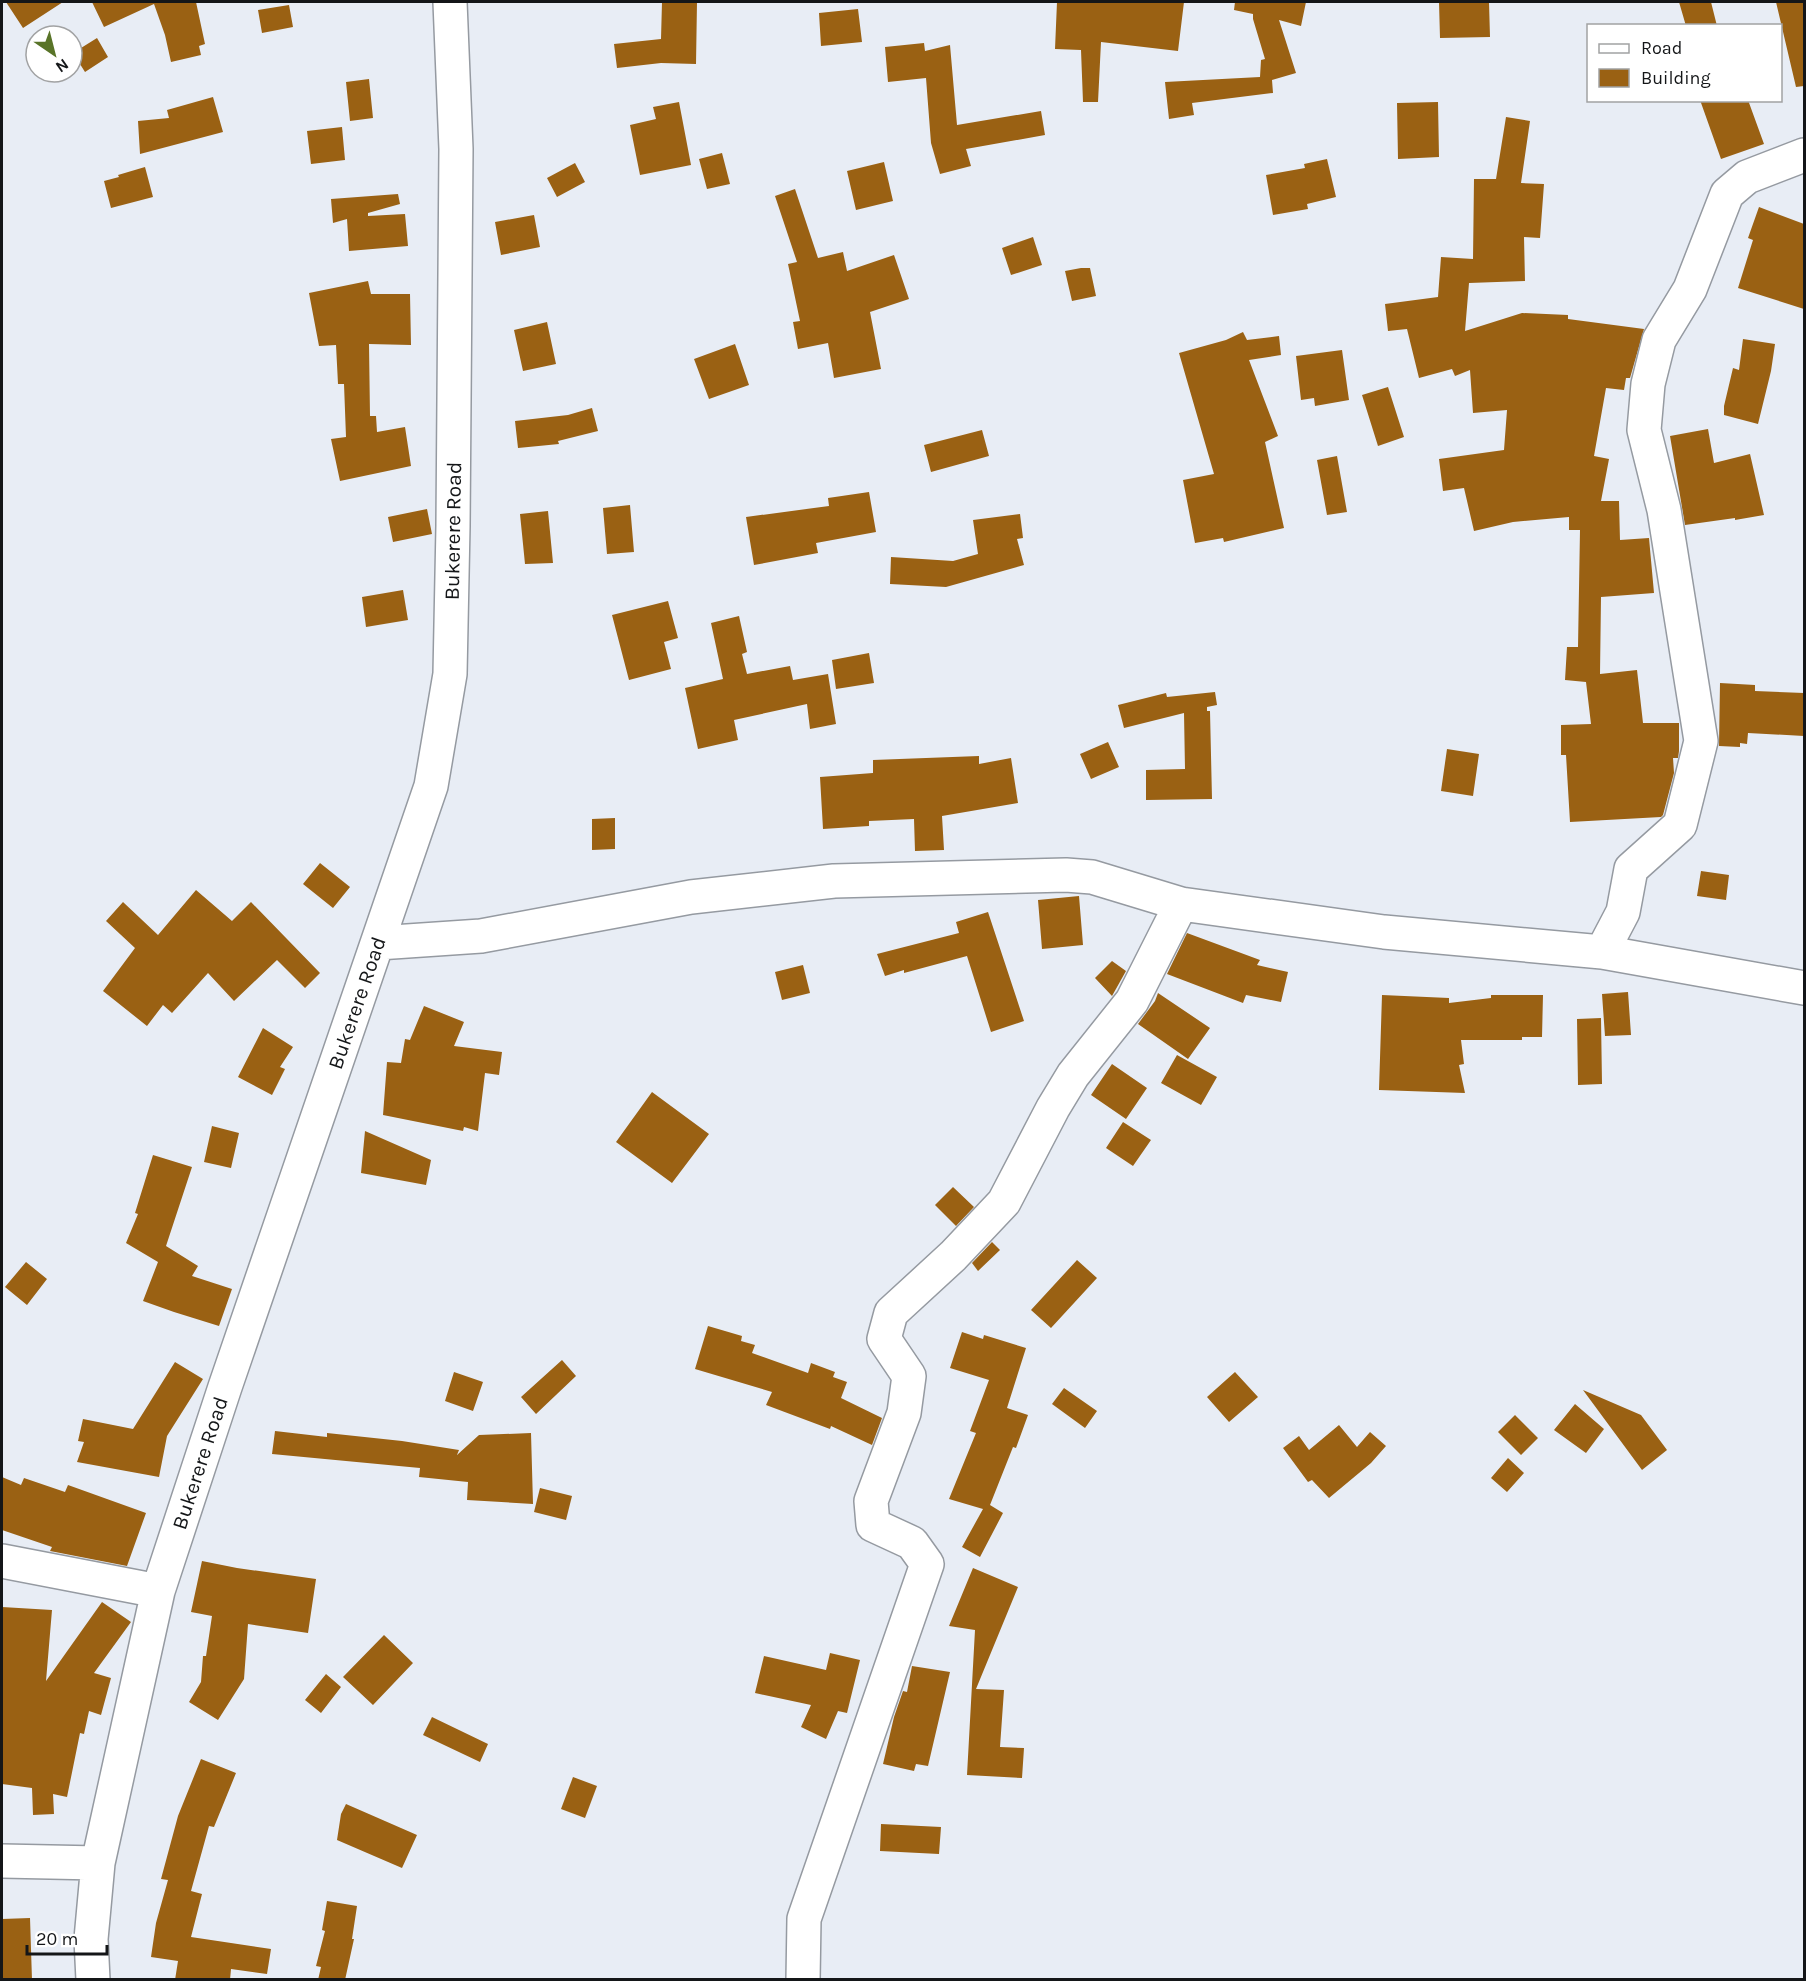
<svg xmlns="http://www.w3.org/2000/svg" width="1806" height="1981" viewBox="0 0 1806 1981" font-family="Karla,sans-serif">
  <rect width="100%" height="100%" fill="#e8edf5"/>
  <!-- building -->
  <path fill="#9a6113" d="M6,2h57l-40,26z
    M92,2h104l9,42 -6,2 2,9 -30,7 -6,-27 -11,-31 -50,23z
    M662,2h35l-1,62 -35,-1 -44,5 -3,-24 47,-5z
    M1057,2h127l-6,49 -77,-9 -3,60h-15l-2,-52 -26,-1z
    M1235,2h71l-5,24 -22,-6 17,53 -24,7 1,13 -81,10 2,12 -25,4 -4,-37 95,-5 1,-17 4,-1 -12,-40v-5l-19,-4z
    M1439,2h50l1,35 -50,1z
    M1679,2h32l6,24h-31z
    M1776,2h28v84l-8,1z
    M289,5l4,22 -31,6 -4,-23z
    M858,9l4,33 -41,4 -2,-33z
    M97,38l11,19 -23,15 -12,-19z
    M924,43l1,8 25,-6 7,80 84,-14 4,24 -79,14 5,17 -31,8 -9,-31 -5,-65 -38,4 -3,-35z
    M369,79l4,39 -23,3 -4,-39z
    M213,97l10,35 -83,22 -2,-33 31,-3 -2,-8z
    M1700,100h48l16,44 -43,15z
    M679,102l12,63 -51,10 -10,-50 26,-6 -3,-12z
    M1438,102l1,55 -41,2 -1,-56z
    M1506,117l24,4 -9,62 23,1 -4,54 -16,-1 1,44 -56,2 -4,48 57,-18 46,2v4l76,10 -14,49h-4l-2,12 -18,-2 -12,68 15,3 -8,42h18l1,39 29,-2 5,55 -53,4 -1,77 37,-4 6,53h36v28l-1,7h-5l1,15 -11,42 -2,2 -91,5 -4,-67h-5v-30l30,-1 -5,-42 -21,-2 2,-33h11l2,-117h-11v-13l-56,5 -39,9 -10,-43 -21,3 -4,-32 65,-9 3,-40 -34,3 -3,-43 -15,6 -3,-7 -33,9 -12,-49 -19,2 -3,-27 53,-7 3,-40 32,2 1,-80h22z
    M342,127l3,33 -34,4 -4,-33z
    M722,153l8,31 -23,5 -8,-30z
    M1327,159l9,38 -29,7 1,5 -35,6 -7,-40 39,-7 -1,-4z
    M884,162l9,39 -37,9 -9,-39z
    M575,163l10,19 -28,15 -10,-19z
    M145,167l8,30 -42,11 -7,-27 15,-4 -1,-2z
    M795,189l23,69 25,-6 4,19 47,-16 15,44 -39,13 11,57 -47,9 -6,-35 -30,6 -5,-27 7,-1 -12,-57 9,-2 -22,-66z
    M398,194l2,10 -32,9v3l37,-2 3,32 -59,5 -2,-32 -14,4 -2,-24z
    M1759,207l45,17v85l-66,-21 15,-48 -5,-2z
    M534,215l6,32 -39,8 -6,-33z
    M1033,237l9,28 -31,10 -9,-27z
    M1081,268h9l6,28 -24,5 -7,-30z
    M368,281l3,13h39l1,51 -42,-1 1,72h6l1,16 28,-5 6,39 -71,15 -9,-42 15,-2 -2,-53h-6l-2,-39 -17,1 -10,-53z
    M547,322l9,42 -33,7 -9,-41z
    M1243,332l4,8 32,-4 2,19 -32,5 29,76 -13,6 19,86 -60,14 -1,-4 -28,5 -12,-63 31,-6 -35,-121 47,-13z
    M1743,339l32,5 -4,27 -13,53 -34,-9v-9l9,-38 6,2z
    M735,344l14,41 -40,14 -15,-40z
    M1342,350l7,50 -34,6 -1,-8 -13,2 -5,-44z
    M1388,387l16,50 -26,9 -16,-51z
    M592,408l6,23 -40,10 1,3 -41,4 -3,-27 53,-6z
    M1708,429l6,34 36,-9 14,61 -29,5v-2l-50,7 -15,-89z
    M982,430l7,26 -58,16 -7,-27z
    M1337,456l10,56 -20,3 -10,-55z
    M869,492l7,40 -60,11 2,10 -64,12 -8,-48 83,-11 -1,-8z
    M630,505l4,47 -27,2 -4,-46z
    M427,509l5,25 -39,8 -5,-25z
    M548,511l5,52 -28,1 -5,-50z
    M1020,514l3,24 -6,1 7,26 -78,22 -56,-3 1,-27 62,4 25,-7 -5,-34z
    M403,590l5,30 -42,7 -4,-30z
    M668,601l10,37 -14,4 7,27 -42,11 -17,-65z
    M739,616l8,36 -5,2 5,20 43,-8 3,14 35,-6 8,50 -26,5 -3,-25 -73,16 4,20 -40,9 -13,-61 38,-9 -12,-56z
    M869,653l5,30 -38,6 -4,-29z
    M1720,683l35,2v6l49,2v43l-56,-3 -1,11 -7,-1v4l-21,-1z
    M1215,692l2,13 -10,2v4h3l2,88 -66,1v-30l39,-1 -1,-56 -60,15 -6,-23 48,-12 1,4z
    M1108,742l11,25 -28,12 -11,-25z
    M1447,749l32,5 -6,42 -32,-5z
    M979,756v8l32,-6 7,45 -76,13 2,34 -29,1 -1,-32 -45,2v5l-46,3 -3,-52 53,-4v-13z
    M615,818v31l-23,1v-31z
    M320,863l30,24 -17,21 -30,-24z
    M1701,871l28,4 -3,25 -29,-4z
    M196,890l36,31 19,-19 69,71 -15,15 -28,-28 -43,41 -26,-28 -36,40 -9,-8 -16,21 -44,-35 32,-43 -29,-27 17,-19 35,33z
    M1079,896l4,49 -41,4 -4,-49z
    M988,912l36,109 -33,11 -24,-76 -63,17v-3l-19,6 -8,-22 82,-21 -3,-11z
    M1187,933l73,27 -3,5 31,7 -7,30 -35,-7 -3,8 -76,-29z
    M1112,961l14,10 -14,25 -17,-18z
    M803,965l7,28 -28,7 -7,-28z
    M1628,992l3,43 -26,1 -3,-42z
    M1158,993l52,35 -22,31 -50,-35 17,-23z
    M1382,995l67,3v5l42,-5v-3h52l-1,42h-20v3h-61l3,24 -5,1 6,28 -86,-3z
    M424,1006l40,16 -10,24 48,6 -3,23 -14,-2 -7,58 -14,-4 -1,4 -80,-16 4,-53 14,1 4,-24 5,1z
    M1601,1018l1,66 -24,1 -1,-66z
    M263,1028l30,19 -13,20 5,2 -13,26 -34,-18z
    M1177,1055l40,22 -16,28 -40,-22z
    M1112,1064l35,24 -21,31 -35,-24z
    M652,1092l57,42 -37,49 -56,-41z
    M1123,1122l28,18 -18,26 -27,-18z
    M212,1126l27,7 -8,35 -27,-6z
    M365,1131l66,29 -5,25 -65,-12z
    M153,1155l39,12 -26,79 32,20 -6,10 40,13 -13,37 -45,-14 -31,-11 15,-39 -32,-19 12,-29 -3,-1z
    M953,1187l21,20 -18,19 -21,-21z
    M992,1242l8,8 -22,21 -6,-8z
    M1077,1260l20,18 -46,50 -20,-18z
    M26,1262l21,17 -20,26 -22,-18z
    M708,1326l34,10 -1,5 14,4 -3,8 56,20 3,-10 24,9 -2,5 14,5 -6,16 41,20 -10,27 -41,-19 -1,3 -64,-24 6,-13 -77,-23z
    M962,1332l21,7 1,-4 42,13 -19,60 21,7 -12,33 -3,-1 -23,58 13,8 -23,44 -18,-10 21,-38 -34,-10 27,-66 -6,-2 19,-51 -39,-12z
    M562,1360l14,16 -40,38 -15,-17z
    M175,1362l28,17 -36,57 -8,41 -82,-15 7,-20 -6,-1 5,-22 50,10z
    M454,1372l29,10 -10,29 -28,-10z
    M1235,1372l23,25 -29,25 -22,-25z
    M1064,1388l33,23 -12,17 -33,-24z
    M1583,1390l58,25 26,35 -25,20z
    M1575,1404l29,25 -18,24 -32,-23z
    M1515,1415l23,23 -17,17 -23,-23z
    M1339,1425l18,22 13,-15 16,14 -15,17 -42,35 -17,-18 -4,2 -25,-34 16,-12 10,14z
    M275,1431l52,6v-4l75,8 57,9 -2,5 22,-20 52,-2 2,71 -66,-4 1,-18 -49,-5 1,-9 -148,-14z
    M1508,1458l16,15 -17,19 -16,-14z
    M2,1477l19,8 3,-7 41,14 3,-7 78,28 -19,53 -77,-15 2,-4 -50,-17z
    M540,1488l32,8 -6,24 -32,-8z
    M202,1561l35,7 79,11 -8,54 -60,-9 -4,55 -26,41 -29,-18 12,-20 2,-26h3l6,-40 -21,-4z
    M973,1568l45,19 -42,102 28,1 -4,57 24,1 -2,30 -55,-3 8,-145 -26,-4z
    M102,1602l29,20 -37,51 17,5 -10,37 -12,-4 -5,23 -4,-1 -13,64 -14,-3 1,20 -21,1 -1,-27 -30,-4v-177l50,3 -6,71z
    M384,1635l29,28 -40,42 -30,-28z
    M830,1653l30,7 -13,53 -9,-2 -12,28 -25,-12 10,-22 -56,-12 9,-37 62,14z
    M912,1666l38,6 -22,94 -12,-2 -2,7 -31,-7 11,-47 9,-26 4,1z
    M326,1674l15,13 -20,26 -16,-13z
    M432,1717l56,27 -8,18 -57,-27z
    M201,1759l35,14 -22,54 -5,-1 -18,65 11,3 -11,43 80,12 -4,25 -36,-5 -1,11h-55l3,-19 -27,-4 5,-34 12,-43 -7,-1 17,-63z
    M573,1777l24,9 -12,32 -24,-9z
    M346,1804l71,31 -15,33 -65,-28 4,-26z
    M881,1824l60,3 -2,27 -59,-3z
    M327,1901l30,5 -5,33h2l-9,41h-27l3,-13 -5,-1 9,-35 -3,-1z
    M30,1918l2,62h-30v-61z"/>
  <g fill="none" stroke-linecap="round" stroke-linejoin="round">
    <defs>
      <path id="minor" d="M378,943l103,-7 210,-39 143,-16 232,-6 26,2 89,27 203,28 218,20 202,36
        M1602,952l21,-40 8,-43 49,-44 21,-84 -37,-231 -20,-80 4,-46 11,-44 31,-51 37,-95 20,-17 57,-22
        M2,1561l156,30
        M2,1861l96,2
        M93,1980l-2,-41 7,-76 60,-272 67,-204 206,-601 19,-112 3,-148 3,-377 -6,-147
        M803,1980l1,-61 123,-355 -15,-21 -39,-18 -2,-24 33,-88 5,-37 -25,-37 7,-26 62,-57 51,-54 49,-94 20,-33 59,-74 49,-97"/>
    </defs>
    <!-- minor casing -->
    <use href="#minor" stroke="#959aa1" stroke-width="36"/>
    <!-- minor -->
    <use href="#minor" stroke="#fff" stroke-width="33"/>
  </g>
  <g text-anchor="middle" stroke-width="6" stroke-linejoin="round" paint-order="stroke">
    <!-- street labels -->
    <g font-size="21" fill="#141618" stroke="#fff">
      <text transform="translate(453 531) rotate(-89)" y="7">Bukerere Road</text>
      <text transform="translate(357 1003) rotate(-71)" y="7">Bukerere Road</text>
      <text transform="translate(200 1463) rotate(-72)" y="7">Bukerere Road</text>
    </g>
  </g>
  <!-- border -->
  <rect width="1806" height="1981" fill="none" stroke="#141618" stroke-width="6"/>
  <!-- legend -->
  <rect x="1587" y="24" width="195" height="78" fill="#ffffff" stroke="#a1a2a3" stroke-width="1.5"/>
  <rect x="1599" y="44" width="30" height="9" fill="#ffffff" stroke="#a1a2a3" stroke-width="1.5"/>
  <text x="1641" y="54" font-size="18" fill="#141618">Road</text>
  <rect x="1599" y="69" width="30" height="18" fill="#9a6113" stroke="#a1a2a3" stroke-width="1.5"/>
  <text x="1641" y="84" font-size="18" fill="#141618">Building</text>
  <!-- north arrow -->
  <g transform="translate(54 54) rotate(145)"><circle r="28" fill="#ffffff" stroke="#a1a2a3" stroke-width="1.5"/>
  <path d="M0-4.5L10 22L0 15L-10 22Z" fill="#597428"/>
  <text y="-9" font-size="16" font-weight="bold" text-anchor="middle" fill="#141618">N</text>
  </g>
  <!-- scale -->
  <path d="M27 1945v9h80v-9" fill="none" stroke="#141618" stroke-width="3"/>
  <text x="36" y="1945" font-size="18" fill="#141618" stroke="#ffffff" stroke-width="4.5" paint-order="stroke">20 m</text>
</svg>
